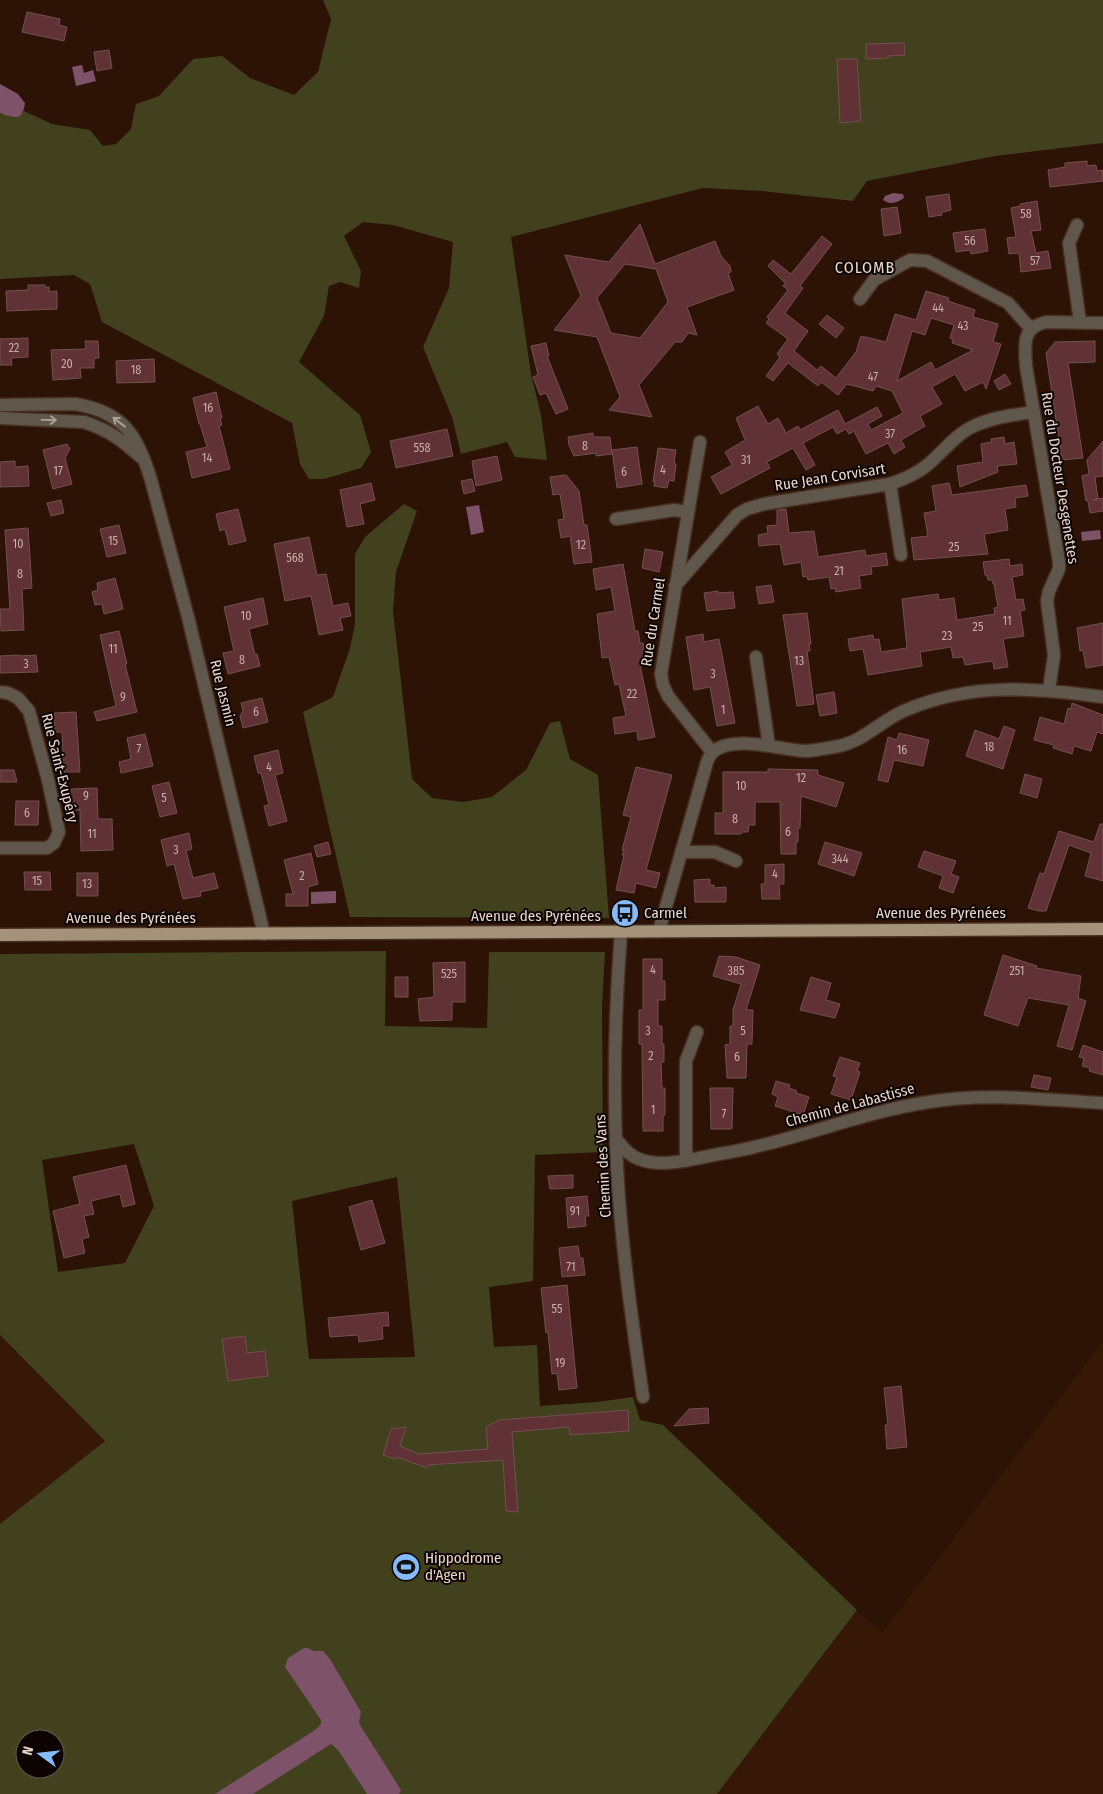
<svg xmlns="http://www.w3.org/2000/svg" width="1103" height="1794" viewBox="0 0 1103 1794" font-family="'Fira Sans Condensed',sans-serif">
  <rect width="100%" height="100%" fill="#2c1305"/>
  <!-- built -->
  <path fill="#371706" d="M0,1335l105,106 -105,83z
    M1103,1341v453h-386l140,-184 25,23z"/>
  <!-- green -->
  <path fill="#41411e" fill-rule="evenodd" d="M323,0h780v143l-108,13 -128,25 -14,20 -91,-10 -59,-3 -192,49 20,137 10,41 6,45 -32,-3 -8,-15 -46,12 -9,-37 -29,-70 26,-59 4,-46 -60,-17 -30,-3 -19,14 17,35 -2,17 -19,-6 -11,4 -5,30 -25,46 61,53 11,37 -10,16 -37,11h-15l-9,-15 -8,-41 -190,-101 -12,-38 -16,-9 -74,4v-166c12,4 15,8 24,-2l28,13 38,6 13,16 13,-2 15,-15 5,-25 23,-8 34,-37 29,-3 28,22 44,17 24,-23 13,-53z
    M404,504l13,7 -21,61 -3,39 19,168 20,19 31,4 29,-5 34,-27 24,-47 10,-2 10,38 28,16 11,143 -259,-1 -47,-205 30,-15 17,-49 5,-24v-70l10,-17z
    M386,951l-1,75 102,2 2,-76h116l-3,56 1,144 -68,3 -2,126 -44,6 5,60 43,-2 3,61 57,-4 36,-5 7,23 23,5 194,185 -140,184h-717v-270l105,-83 -105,-106v-381zM134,1144l20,62 -29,57 -67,9 -16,-112zM397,1177l18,180 -106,2 -17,-158zM25,1739h30v30h-30z"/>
  <!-- water -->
  <path fill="#7e536a" d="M82,65l2,8 9,-3 3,11 -20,5 -4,-19z
    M0,84l18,10 7,9c-2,19 -12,15 -25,10z
    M893,193l10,1 1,4c-7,5 -14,7 -21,2l2,-4z
    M479,505l5,27 -13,3 -5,-28z
    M1100,530l1,9 -19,2 -1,-9z
    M336,891v12l-25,1v-12z
    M304,1648h4l5,3h10l7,8 31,53 -2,10 1,3 41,65 -2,4h-32l-29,-44 -7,-6 -78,50h-38l100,-64 6,-6v-4l-36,-53 3,-9z"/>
  <!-- building -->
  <path fill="#603235" stroke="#745051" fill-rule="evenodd" d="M27,12l33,7 -1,6 8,2 -3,14 -42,-9z
    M904,43l1,12 -17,1v2l-22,1v-15z
    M109,50l3,18 -15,3 -3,-19z
    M837,59h20l4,62 -21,2z
    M1087,161v5l9,-1 1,6 6,-1v11l-53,6 -2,-17 17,-3v-4z
    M949,194l2,16 -9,2v3l-13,2 -3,-20z
    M1037,201l4,29 -10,1 5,22 12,-2 3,17 -30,4 -2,-19 -10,1 -2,-16 9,-1 -5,-29 9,-2v-2z
    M897,207l4,26 -17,3 -3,-27z
    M640,224l15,40 60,-23 6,15 9,10 1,6 -3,1 6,17 -47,17 10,28 -9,-2 -6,9h-7l-36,43 13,32 -43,-7 11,-13 -23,-60 -43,-7 27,-34 -16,-41 44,7zM625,264l31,5 12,33 -28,36 -29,-5 -14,-35z
    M985,229l3,22 -17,3 -1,-4 -14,2 -3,-19z
    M822,236l10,8 -32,42 3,2 -18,25 23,18 -14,20 23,19 4,-4 15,12 20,-26 5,-16 25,6 9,-28 21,6 10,-29 23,7 -1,3 27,9 -2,7 25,7 -5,18 8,2 -15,45 -3,-7 -18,9 -10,-17 -23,13 10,17 -22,12 5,10 -24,14 4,7 -11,7 -6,-11 -22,11 -12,-23 -5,3 -3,-5 -9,5 -4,-7 -30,16 12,22 -9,5 -13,-22 -26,14 3,6 -49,26 -10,-17 21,-12 -7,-13 20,-12 -9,-22 22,-12 10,18 10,-6 8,15 12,-7 2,4 38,-20 7,14 32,-17 5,9 -14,8 3,6 32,-17 -11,-22 -16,-5 -3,5 -26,-7 -9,11 -17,-13 -3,4 -30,-23 -15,18 -7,-5 14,-19 -3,-3 11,-15 -22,-16 3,-4 -2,-2 21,-27 -5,-4 2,-3 -17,-17 5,-6 18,14zM931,318l23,7 -4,13 3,2 -1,3 21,7 -38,20 -4,-8 -34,19 15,-50 13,4z
    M28,285h17v2h4v5l8,-1v18l-50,2 -1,-20 22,-1z
    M827,315l17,13 -8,10 -17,-14z
    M28,338v19l-17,1 1,7h-12v-26z
    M85,341h13l1,17h-5v10h-14l1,10 -28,2 -2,-30 35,-1z
    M1095,341v21l-27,1 15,95 -21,2 -16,-107 9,-11z
    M546,343l3,13h-2l21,53 -12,5 -10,-21 -6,2 -7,-18 5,-2 -7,-29z
    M154,359l1,23 -38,1 -1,-22z
    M1005,374l6,10 -12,6 -5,-9z
    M216,392l6,26 -2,1 2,6 -3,1 11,43 -38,9 -6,-26 21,-5 -7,-23h-1l-6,-26z
    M447,429l6,27 -57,12 -6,-27z
    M593,433v4h17l2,17 -16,2v-3l-22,3 -5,-11 -1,-8z
    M1004,437l1,7 9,-2 3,22 -20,2 1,6 -38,15 -3,-21 26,-4 -2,-18 11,-2 -1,-3z
    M1103,441v35l-8,1 3,22 -5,1 10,-2v13l-13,2 -2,-12h-2l-4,-25 7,-2 -2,-14z
    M67,444l3,5 -5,9 7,26 -19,5 -10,-39z
    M637,447l5,37 -25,4 -5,-38z
    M658,448l18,2 -2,13 2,1 -2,17 -5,-1 -2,8 -13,-2 1,-5 -2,1z
    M497,456l5,24 -26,6 -4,-25z
    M15,461v6l13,-1 1,20 -29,1v-25z
    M566,475l13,16 5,34h3l5,37 -18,2 -4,-28 -9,2 -3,-18 6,-1 -4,-25 -7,1 -3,-18z
    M472,479l3,12 -11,3 -3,-13z
    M371,483l4,17 -15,4 4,20 -17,3 -7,-37z
    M949,483l3,12 74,-10 2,11 -13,2 1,9 -11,2 3,21 -24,4 4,20 -74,6 -3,-22 17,-2 -4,-23 12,-2 -4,-25z
    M61,500l3,13 -13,3 -4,-13z
    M238,509l8,32 -17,4 -4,-16 -5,2 -4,-17z
    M786,509l3,24 25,-2 4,26 47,-7 1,6 20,-3 2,12 -17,2 1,7 -13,2 2,12 -25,4 -1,-4 -4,1 -2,-12 -21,3 -1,-4 -4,1 -2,-15 -17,3 -4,-21 -21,2 -1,-11 10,-2 -1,-7 10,-1v-15z
    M119,525l7,28 -19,4 -7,-28z
    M28,528l4,60 -10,1 2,41 -23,1 -1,-22h10l-5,-79z
    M309,537l8,38 9,-1 7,32 15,-3 3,13 -11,2 3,12 -24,5 -8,-39 -26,5 -11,-57z
    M645,549l18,3 -4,20 -17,-4z
    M1009,559l1,7 12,-2 1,11 -11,2 4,23 7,-1 2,11 -5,1 4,25 -21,3 5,28 -14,2 -1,-8 -28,4 -2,-8 -10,1 -2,-11 -31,5 2,14 -54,9 -5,-26 -13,2 -2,-12 25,-4 1,5 5,-1 2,13 26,-4 -5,-49 36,-5 1,6 15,-2 3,22 38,-6 -1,-6 4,-1 -4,-23h-1l-1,-4h-4l-1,-5h-2l-2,-13z
    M623,564l12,67h3l2,12h3l4,20 -7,2 15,72 -17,3 -1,-9 -22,3 -2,-16 13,-2 -7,-32 -4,1 -6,-28 -7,1 -5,-44 18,-3 -4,-24 -15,3 -3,-21z
    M115,578l8,31 -19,5 -2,-10 -7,1 -3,-13 6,-2 -1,-7z
    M771,585l3,17 -15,2 -3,-17z
    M718,591v2l15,-1 2,16 -28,3 -3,-18z
    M263,598l5,26 -19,5 6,26 2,-1 3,12 -32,8 -5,-21 11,-2 -10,-44z
    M807,613l4,31h-2l1,7h-3l7,53 -17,2 -14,-91z
    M1103,623v42l-17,3 -3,-18 -3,1 -3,-23z
    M119,631l8,33h-2l12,48 -40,9 -3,-9 22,-6 -16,-71z
    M703,634l1,8 15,-3 16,84 -18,3 -7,-39 -16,3 -8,-53z
    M19,655v1l17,-1 2,17 -38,1v-17z
    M834,692l3,21 -17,3 -4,-21z
    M262,698l6,24 -25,6 -3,-12 3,-5 -2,-8z
    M1072,703l31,12v19l-6,-2 -6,19 -17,-5 -2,8 -19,-6 1,-3 -20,-5 6,-23 24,7 4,-16 3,1z
    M76,712l4,60h-16l-2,-40h-7l-1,-19z
    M1004,726l11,4 -12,39 -37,-13 9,-26 24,9z
    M899,733l30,7 -6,26 -29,-6 -6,22 -10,-2 10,-43 9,3z
    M145,734l8,32 -32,7 -2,-11 12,-3 -4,-21z
    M278,750l5,23 -8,2 12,46 -18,5 -5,-20 5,-1 -8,-32h-3l-4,-17z
    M636,767l36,8 -26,95 14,3 -4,15 -20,-5 -2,10 -18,-3 8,-35h-2l2,-5h-2l9,-33 -8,-2z
    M768,769l50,1v5l26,8 -8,24 -35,-11 -1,32h-2v14h-2v12h-15l-1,-52h-25v23h-6l-1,7h-6l-1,2h-26v-21h8v-41h45z
    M0,770h14l3,12h-17z
    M1025,774l17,5 -5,19 -17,-5z
    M169,782l8,31 -17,4 -8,-31z
    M97,788l1,31h14l1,31 -32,1 -1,-41 -8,1 -1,-22z
    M16,801h23l-1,24h-23z
    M1100,824h3v57l-18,-5 6,-23 -22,-8 -23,66h-7l-11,-3 12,-35 4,1 15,-43 35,11z
    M189,833l3,16 -6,2 7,27 21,-5 4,15 -18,4 1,4 -18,3 -9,-35 -7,2 -6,-26z
    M328,842l3,12 -14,3 -3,-11z
    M825,842l37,11 -8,23 -36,-12z
    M924,851l32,10 -5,13 8,3 -6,16 -14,-5 4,-12 -25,-9z
    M311,853l7,31 -10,3v19h-22v-12h7l-9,-34z
    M784,864v20h-5l1,15h-18l-1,-15h4v-19z
    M24,872h26l1,18h-26z
    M77,873h21v23h-21z
    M710,879v6h4v3l12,-1v15h-31l-1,-22z
    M1003,955l34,11 -1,2 45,8 -3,22 8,3 -14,49 -15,-4 12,-41 -41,-7 -10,28 -34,-11z
    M719,956l17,1 24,8 -14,45h7l-1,34h-5l-1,34h-19l-2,-33 5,-1v-18h3v-16l8,-26 -28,-8z
    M643,959h19v22h3v19h-7v26h4v18h2v18h-3l1,26h3v27h-2v16h-20l-1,-87h-3v-34h4z
    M465,962v40h-13v18l-32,1 -2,-22 16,-2 -1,-34z
    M395,977h13v20h-13z
    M811,977l20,6 -5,17 14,4 -5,14 -35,-8z
    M1083,1045l20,7v23l-14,-4 1,-3 -8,-2 2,-8 -5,-1z
    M840,1057l20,6 -3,8 3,1 -9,28 -20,-6 6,-17 -4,-1z
    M1034,1075l17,3 -3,12 -17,-3z
    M776,1081l14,4 -1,3 8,3 -1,2 13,4 -6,18 -28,-9 3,-9 -6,-3z
    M710,1088h23l-1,41h-21z
    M126,1165l9,39 -12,3 -3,-13 -29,7 3,13 -10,2 5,21 -7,2 3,14 -21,5 -11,-47 27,-7 -7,-27z
    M573,1175v13l-23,1 -2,-13z
    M587,1196l2,20h-4l1,10 -18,2 -2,-30z
    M372,1200l13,43 -24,7 -12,-43z
    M578,1246l2,12h3l2,17 -23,2 -3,-29z
    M567,1285l10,103 -18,2 -2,-17 -5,1 -4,-42 -2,1 -5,-45z
    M388,1312l1,14h-7l1,13 -24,3 -1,-7 -28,2 -2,-19z
    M245,1336l2,17 18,-2 3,25 -40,5 -6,-42z
    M901,1386l6,61 -20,2 -2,-24h3l-4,-37z
    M708,1408l1,15 -35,3 15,-17z
    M628,1410l1,21 -59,4 -1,-8 -57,5 6,80 -12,-1 -3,-51 -75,5 -1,3 -30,-11 -2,2 -12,-4 8,-26 15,-2 -6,19 19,8 69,-5 -2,-22 13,-7z"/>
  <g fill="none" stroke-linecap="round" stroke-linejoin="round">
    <defs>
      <path id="minor" d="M1077,225l-8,18 11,79
        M860,299l14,-19 36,-20 17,1 81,42 23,26
        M0,405l75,-1c49,8 63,32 76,76l37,137 76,317
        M0,418l84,4c25,8 39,19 58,36
        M700,442l-39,232 2,11 5,11 44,56
        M890,484l11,71
        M616,519l58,-9 14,2
        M675,586l62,-71 10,-6 17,-5 126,-20c15,-5 31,-12 43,-24 13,-12 25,-27 41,-34 19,-9 40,-11 60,-14
        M756,657l13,89
        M1049,690l5,-35 -7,-54 2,-10 10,-22v-7l-33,-196c-1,-21 -5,-38 20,-44l57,1
        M0,692l8,1 10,5 11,13 19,69 11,52 -5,11 -7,5h-47
        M681,852h34l21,9
        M659,931l48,-169c1,-3 3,-7 6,-10 20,-18 68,-2 92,-1 11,0 23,-3 34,-5 25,-5 44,-27 67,-36 66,-28 128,-22 197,-13
        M621,932c-6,77 -8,157 -4,235 4,77 15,153 26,230
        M616,1139c8,9 14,18 26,21 21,7 46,0 67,-4 15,-3 30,-5 45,-9 58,-13 115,-36 175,-45 57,-10 117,-2 174,1
        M686,1161v-100l11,-29"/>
      <path id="major" d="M0,935l1103,-6"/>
    </defs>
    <!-- minor casing -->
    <use href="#minor" stroke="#472f21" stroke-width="15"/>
    <!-- major casing -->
    <use href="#major" stroke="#472f21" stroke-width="15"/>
    <!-- minor -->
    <use href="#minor" stroke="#5f574b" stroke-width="12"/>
    <!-- major -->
    <use href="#major" stroke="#a4937a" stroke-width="12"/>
  </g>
  <!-- one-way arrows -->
  <defs><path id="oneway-shaft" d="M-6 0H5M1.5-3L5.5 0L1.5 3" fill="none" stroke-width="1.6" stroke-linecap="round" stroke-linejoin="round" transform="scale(1.25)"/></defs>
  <g stroke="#ab9e94">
    <use href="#oneway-shaft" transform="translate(49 420) rotate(2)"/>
    <use href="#oneway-shaft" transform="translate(119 422) rotate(-142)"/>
  </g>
  <!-- icons -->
  <defs>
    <symbol id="bus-disc" viewBox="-11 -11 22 22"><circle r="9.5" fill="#85bbfb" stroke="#0d0401"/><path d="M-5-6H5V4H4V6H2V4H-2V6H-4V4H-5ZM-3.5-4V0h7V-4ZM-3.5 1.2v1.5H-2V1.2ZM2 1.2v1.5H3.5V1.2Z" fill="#111"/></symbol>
    <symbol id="stadium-disc" viewBox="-11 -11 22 22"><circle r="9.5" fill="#85bbfb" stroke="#0d0401"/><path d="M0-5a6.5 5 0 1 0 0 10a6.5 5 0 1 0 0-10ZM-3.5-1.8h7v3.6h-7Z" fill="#111"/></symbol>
  </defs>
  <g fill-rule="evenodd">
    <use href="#bus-disc" x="609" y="897" width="32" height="32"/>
    <use href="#stadium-disc" x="390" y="1551" width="32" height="32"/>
  </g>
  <g text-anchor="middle" stroke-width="4" stroke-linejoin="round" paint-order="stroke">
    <!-- number labels -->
    <g font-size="12" fill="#c8aea8">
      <text x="1026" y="218">58</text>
      <text x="970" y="245">56</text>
      <text x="1035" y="265">57</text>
      <text x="938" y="312">44</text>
      <text x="963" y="330">43</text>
      <text x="14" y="352">22</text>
      <text x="67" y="368">20</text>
      <text x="136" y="374">18</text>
      <text x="873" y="381">47</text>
      <text x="208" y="412">16</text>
      <text x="890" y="438">37</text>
      <text x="585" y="450">8</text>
      <text x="422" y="452">558</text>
      <text x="207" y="462">14</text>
      <text x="746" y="464">31</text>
      <text x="663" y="474">4</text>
      <text x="58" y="475">17</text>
      <text x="624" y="476">6</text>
      <text x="113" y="545">15</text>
      <text x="18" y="548">10</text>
      <text x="581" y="549">12</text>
      <text x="954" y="551">25</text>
      <text x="295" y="562">568</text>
      <text x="839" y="575">21</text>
      <text x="20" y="578">8</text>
      <text x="246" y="620">10</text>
      <text x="1007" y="625">11</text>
      <text x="978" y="631">25</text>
      <text x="947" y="640">23</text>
      <text x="113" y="653">11</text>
      <text x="242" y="664">8</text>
      <text x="799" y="665">13</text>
      <text x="26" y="668">3</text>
      <text x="713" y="678">3</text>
      <text x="632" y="698">22</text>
      <text x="123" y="701">9</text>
      <text x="723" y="714">1</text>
      <text x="256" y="716">6</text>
      <text x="989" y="751">18</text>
      <text x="139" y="753">7</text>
      <text x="902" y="754">16</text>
      <text x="269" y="771">4</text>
      <text x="801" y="782">12</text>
      <text x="741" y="790">10</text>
      <text x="86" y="800">9</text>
      <text x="164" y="802">5</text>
      <text x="27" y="817">6</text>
      <text x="735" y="823">8</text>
      <text x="788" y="836">6</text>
      <text x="92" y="838">11</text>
      <text x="176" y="854">3</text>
      <text x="840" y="863">344</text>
      <text x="775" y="878">4</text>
      <text x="302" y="880">2</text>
      <text x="37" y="885">15</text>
      <text x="87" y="888">13</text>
      <text x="653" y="974">4</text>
      <text x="736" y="975">385</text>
      <text x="1017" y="975">251</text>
      <text x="449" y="978">525</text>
      <text x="648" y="1035">3</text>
      <text x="743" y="1035">5</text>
      <text x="651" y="1060">2</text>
      <text x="737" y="1061">6</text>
      <text x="653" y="1114">1</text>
      <text x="724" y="1118">7</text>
      <text x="575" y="1215">91</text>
      <text x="571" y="1271">71</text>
      <text x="557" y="1313">55</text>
      <text x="560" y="1367">19</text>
    </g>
    <!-- street labels -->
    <g font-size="15" fill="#ead8cf" stroke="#0d0401">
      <text transform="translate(830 477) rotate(-9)" y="5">Rue Jean Corvisart</text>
      <text transform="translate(1060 478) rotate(81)" y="5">Rue du Docteur Desgenettes</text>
      <text transform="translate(653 622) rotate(-81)" y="5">Rue du Carmel</text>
      <text transform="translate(223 693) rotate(76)" y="5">Rue Jasmin</text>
      <text transform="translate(60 768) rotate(76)" y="5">Rue Saint-Exupéry</text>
      <text x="941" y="918">Avenue des Pyrénées</text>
      <text x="536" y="921">Avenue des Pyrénées</text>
      <text x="131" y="923">Avenue des Pyrénées</text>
      <text transform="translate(850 1105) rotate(-15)" y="5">Chemin de Labastisse</text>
      <text transform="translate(603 1166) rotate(-93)" y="5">Chemin des Vans</text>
    </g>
    <!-- poi labels -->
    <g font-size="15" fill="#ead8cf" stroke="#0d0401" text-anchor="start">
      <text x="644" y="918">Carmel</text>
      <text x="425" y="1563">Hippodrome<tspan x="425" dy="17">d'Agen</tspan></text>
    </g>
    <!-- neighbourhood labels -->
    <g font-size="16" letter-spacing="1" fill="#ead8cf" stroke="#0d0401">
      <text x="865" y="273">COLOMB</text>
    </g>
  </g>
  <!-- north arrow -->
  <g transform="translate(40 1754) rotate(285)"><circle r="24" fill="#0d0401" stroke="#655953"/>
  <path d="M0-4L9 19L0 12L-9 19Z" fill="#85bbfb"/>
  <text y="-8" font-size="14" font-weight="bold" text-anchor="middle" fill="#ead8cf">N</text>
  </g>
</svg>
